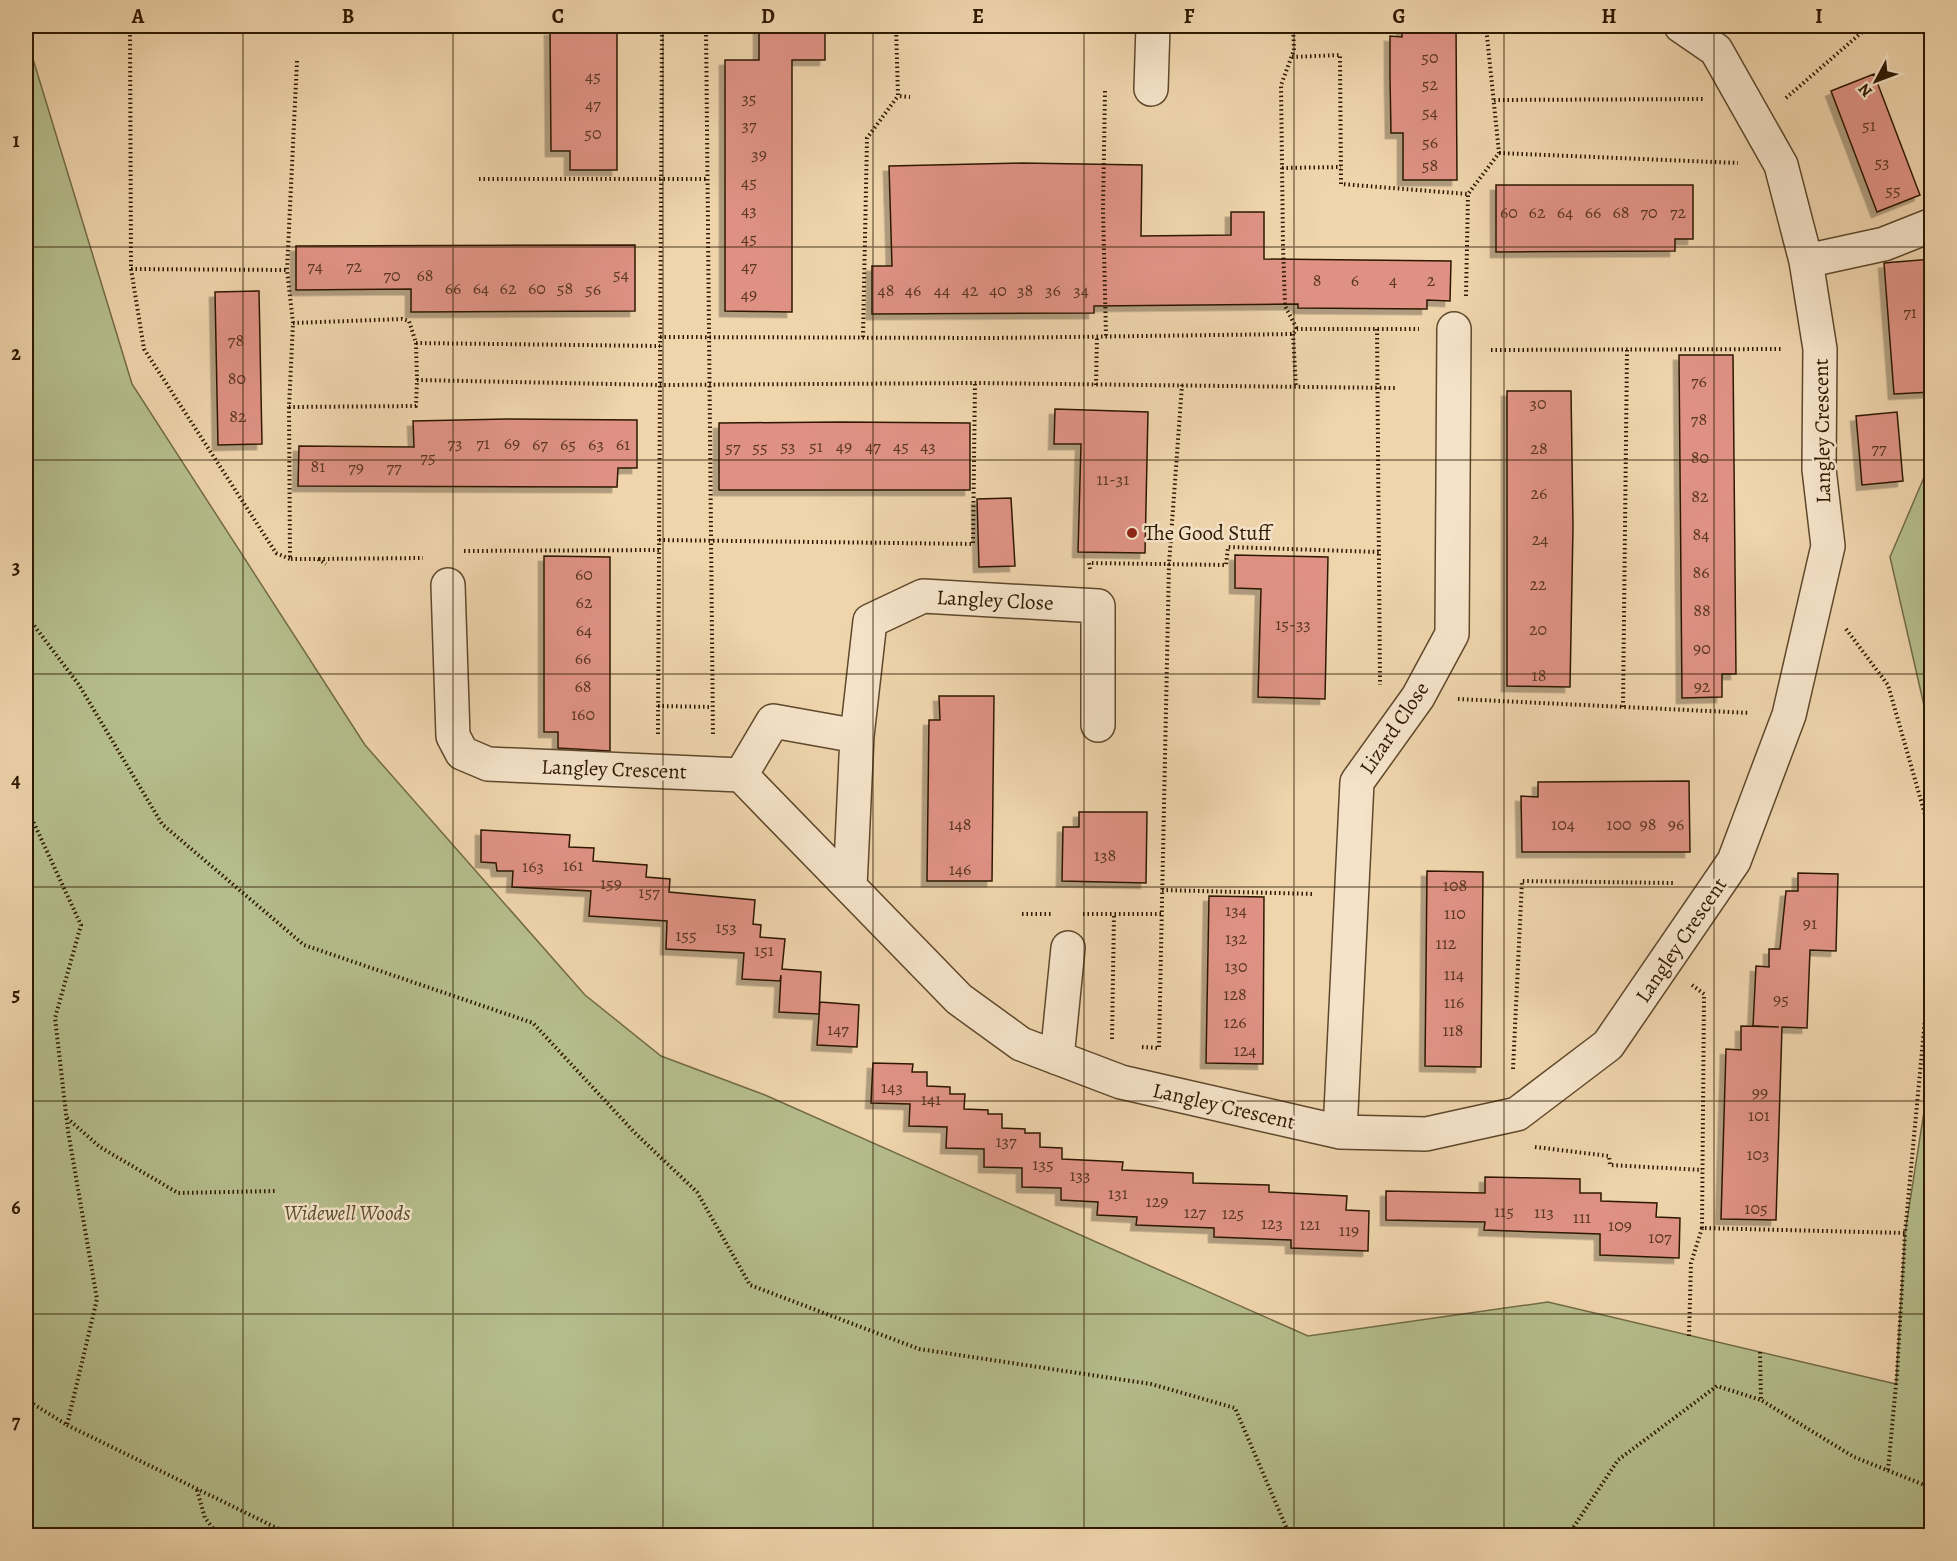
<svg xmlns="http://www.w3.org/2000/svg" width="1957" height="1561" viewBox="0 0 1957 1561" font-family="Alegreya,serif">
  <defs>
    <filter id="shadow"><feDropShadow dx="-5.5" dy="5.5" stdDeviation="0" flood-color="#0004"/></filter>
  </defs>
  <rect width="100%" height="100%" fill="#efd4ac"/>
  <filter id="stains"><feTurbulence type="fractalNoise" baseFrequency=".00333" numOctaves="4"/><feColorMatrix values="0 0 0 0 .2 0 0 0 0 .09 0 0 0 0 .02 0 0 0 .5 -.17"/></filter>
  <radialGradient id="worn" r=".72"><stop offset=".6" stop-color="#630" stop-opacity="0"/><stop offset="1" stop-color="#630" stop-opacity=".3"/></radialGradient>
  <!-- green -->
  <path fill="#b5bd8c" stroke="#726b46" stroke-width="1.5" d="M26,36l106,348 233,361 220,250 76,61 104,39 543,241 240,-34 348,82 9,-151 26,-166v468h-1905z
    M1931,461v275l-41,-179z"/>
  <!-- building -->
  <path fill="#df9284" stroke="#2e1900" stroke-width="1.5" filter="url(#shadow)" d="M569,26h48v144h-47v-19h-19l-1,-121h19z
    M759,26h66v34h-33v252l-67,-1v-251h34z
    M1402,26h54l1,154h-54v-47h-12l-1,-56v-41l12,1z
    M1874,74l46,121 -43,17 -46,-121z
    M1022,163l120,2 -1,71 90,-1v-23h33v47l187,2 -1,40 -23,-1v9l-129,-1v-4l-204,2v7l-222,1v-48h20l-3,-100z
    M1496,185h197v54h-18v12l-179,1z
    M635,245v66l-224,1v-23l-115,1v-44z
    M1932,259v133l-38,2 -10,-131z
    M259,291l3,153 -44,1 -3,-153z
    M1679,355h54l3,319h-14v23l-40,1z
    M1507,391h64l2,136 -3,160 -63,-1z
    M1055,409l93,3 -3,141 -67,-1 3,-108h-27z
    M1897,412l6,69 -41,4 -6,-69z
    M507,419l130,1v48h-19l-1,19 -319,-1 1,-40 115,1 -1,-26z
    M840,422l130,1v67h-251v-67z
    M1011,498l4,68 -36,1 -2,-68z
    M1235,555l93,2 -3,142 -67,-2 3,-108 -26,-1z
    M544,556l66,1v194l-52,-3v-16h-14z
    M939,696h55l-2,185h-65l2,-161h11z
    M1689,781l1,71h-168l-1,-56 17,1v-15z
    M1079,812h68l-1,71 -84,-2 1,-54h16z
    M481,830l89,5 -1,12 25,1 -1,13 54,4 -1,12 24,2 -1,13 86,8 -2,24 8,1 -1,12 25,2 -3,30 39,3 -2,42 -40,-2 2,-37 -1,6 -38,-2 2,-26 -78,-4 1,-28 -78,-5 2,-25 -79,-4 1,-16h-16l-1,-8 -15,-1z
    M1427,871l56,1 -2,195 -56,-1z
    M1798,873l40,1 -2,77 -26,-1 -3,78 -25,-1 -6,193 -55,-1 5,-170 15,1v-24l38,1 -26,-1 3,-60 13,1v-18h11l6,-58h12z
    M1209,896l55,1 -1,167 -57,-1z
    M820,1002l39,3 -2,42 -40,-2z
    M873,1063l40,1 -1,8h15v14l23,1v7h15l-1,15 24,1v4h14v14l23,1v4h15v14l22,1v11l61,3 -1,8 71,3v10l76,2v7l78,4 -1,14 23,1 -1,40 -77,-3v-8l-77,-3v-9l-78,-3 1,-8 -40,-2 1,-13 -37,-2v-12l-39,-1v-19l-38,-1v-18l-38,-1 1,-21 -38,-1 1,-22 -39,-1z
    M1485,1177l95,2v14h21v8l56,2 -1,14 24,1 -1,40 -79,-3v-21l-116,-4 1,-8 -99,-2v-29l99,2z"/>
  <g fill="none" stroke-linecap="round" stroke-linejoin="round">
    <defs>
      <path id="minor" d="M1151,89l2,-63
        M1806,261l78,-17 48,-19
        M448,585l5,151 9,17 26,11 253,11
        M857,736l13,-115 53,-25 175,10v119
        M850,887l7,-151 -84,-15 -32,54 218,224 62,45 100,38 219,50 86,2 91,-20 91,-69 126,-184 55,-146 39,-169 -9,-77 1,-120 -14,-88 -25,-96 -65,-115 -35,-24
        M1057,1058l11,-110
        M1340,1132l17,-350 61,-85 34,-63 2,-305"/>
    </defs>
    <!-- minor casing -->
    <use href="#minor" stroke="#5e482b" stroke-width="36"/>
    <!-- path -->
    <path stroke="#2e1900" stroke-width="4" stroke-dasharray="1.5 3" stroke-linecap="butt" d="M130,26l1,243 13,80 132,204 14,6
      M706,26l7,711
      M896,26l2,70 12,1
      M1293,26l1,24 -13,35 2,160 2,61 12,23
      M1292,57l48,-2 1,129 127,10
      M297,61l-10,209 6,53 -4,84 127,-1 1,-26 243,5 315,-2 421,5
      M1105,91l-2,118 3,127
      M1786,98l83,-72
      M1494,100l209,-1
      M1499,153l239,10
      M1282,168l59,-1
      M479,179h229
      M131,269l156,1
      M1466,296l2,-102 31,-41 -13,-127
      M293,323l109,-4 7,2 7,22 1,37
      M1377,329l3,356
      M1293,334l3,53
      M660,337l331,1 302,-4 4,-5h122
      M863,337l4,-199 31,-42
      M416,343l244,3
      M1491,350l292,-1
      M1096,385l1,-49
      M289,407l1,152h28l8,5
      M659,540l314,4 2,-161
      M464,551l195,-1
      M319,559l104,-1
      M1090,569l-1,-6 137,2 2,-18 151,5
      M26,615l53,70 83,139 142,121 229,78 102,110 62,59 53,93 169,64 232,35 84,24 55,128
      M1846,629l42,56 44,154
      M1458,699l292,14
      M658,706l54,1
      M1623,707l4,-357
      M658,734l4,-708
      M26,806l55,119 -26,93 13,113 29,168 -30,126 -37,-23 -4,-9
      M1162,890l152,4
      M1022,914h29
      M1083,914h79
      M1692,985l12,9 -2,234 203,5 27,-289
      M1112,1039l2,-125
      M1142,1047l17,1 10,-484 13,-179
      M1513,1069l9,-188 152,2
      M67,1118l33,29 78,46 98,-2
      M1535,1147l74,9 1,9 92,5
      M1689,1336l2,-73 11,-35
      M1760,1352l1,48 93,57 78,31
      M67,1425l226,111
      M1888,1470l9,-96 8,-141
      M197,1490l8,28 14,18
      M1573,1536v-8l45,-68 99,-74 44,14"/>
    <!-- minor -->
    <use href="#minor" stroke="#f5e3c9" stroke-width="33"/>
  </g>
  <!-- grid -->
  <path fill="none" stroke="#2e1900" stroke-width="1.5" stroke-opacity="0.55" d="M243,26v1510M453,26v1510M663,26v1510M873,26v1510M1084,26v1510M1294,26v1510M1504,26v1510M1714,26v1510M26,247h1906M26,460h1906M26,674h1906M26,887h1906M26,1101h1906M26,1314h1906"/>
  <!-- markers -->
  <circle fill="#8f2418" stroke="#f5e3c9" stroke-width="2" cx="1132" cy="533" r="6"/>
  <g text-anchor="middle" stroke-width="5" stroke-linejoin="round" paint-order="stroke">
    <!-- number labels -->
    <g font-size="18" fill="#5a3721">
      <text x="1430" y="63">50</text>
      <text x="593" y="82">45</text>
      <text x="1430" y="90">52</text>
      <text x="749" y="104">35</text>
      <text x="593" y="110">47</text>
      <text x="1430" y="118">54</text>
      <text x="749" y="131">37</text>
      <text x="1869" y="131">51</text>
      <text x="593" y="139">50</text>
      <text x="1430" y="148">56</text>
      <text x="759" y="160">39</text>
      <text x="1882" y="168">53</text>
      <text x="1430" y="171">58</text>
      <text x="749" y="188">45</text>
      <text x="1893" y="196">55</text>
      <text x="749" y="216">43</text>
      <text x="1509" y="218">60</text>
      <text x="1537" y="218">62</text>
      <text x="1565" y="218">64</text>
      <text x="1593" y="218">66</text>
      <text x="1621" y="218">68</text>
      <text x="1649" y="218">70</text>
      <text x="1678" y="218">72</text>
      <text x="749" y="244">45</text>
      <text x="315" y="272">74</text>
      <text x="354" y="272">72</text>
      <text x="749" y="272">47</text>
      <text x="621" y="280">54</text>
      <text x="392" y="281">70</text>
      <text x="425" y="281">68</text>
      <text x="1317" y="286">8</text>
      <text x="1355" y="286">6</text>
      <text x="1393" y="286">4</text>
      <text x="1431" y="286">2</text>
      <text x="453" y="294">66</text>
      <text x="481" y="294">64</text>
      <text x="508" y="294">62</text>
      <text x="537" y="294">60</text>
      <text x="565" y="294">58</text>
      <text x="593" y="295">56</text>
      <text x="886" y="296">48</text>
      <text x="913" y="296">46</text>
      <text x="942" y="296">44</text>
      <text x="970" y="296">42</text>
      <text x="998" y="296">40</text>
      <text x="1025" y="296">38</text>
      <text x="1053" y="296">36</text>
      <text x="1081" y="296">34</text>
      <text x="749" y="300">49</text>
      <text x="1910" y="318">71</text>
      <text x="236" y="346">78</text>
      <text x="237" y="384">80</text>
      <text x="1699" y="387">76</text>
      <text x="1538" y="409">30</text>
      <text x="238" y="422">82</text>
      <text x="1699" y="425">78</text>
      <text x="455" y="449">73</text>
      <text x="483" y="449">71</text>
      <text x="512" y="449">69</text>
      <text x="540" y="450">67</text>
      <text x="568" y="450">65</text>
      <text x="596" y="450">63</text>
      <text x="623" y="450">61</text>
      <text x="788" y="452">53</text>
      <text x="816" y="452">51</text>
      <text x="844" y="452">49</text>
      <text x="873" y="452">47</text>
      <text x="901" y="452">45</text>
      <text x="928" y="452">43</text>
      <text x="733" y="453">57</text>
      <text x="760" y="453">55</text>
      <text x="1539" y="454">28</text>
      <text x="1879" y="454">77</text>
      <text x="428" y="463">75</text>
      <text x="1700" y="463">80</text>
      <text x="318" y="472">81</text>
      <text x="356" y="473">79</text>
      <text x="394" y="473">77</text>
      <text x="1113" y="485">11-31</text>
      <text x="1539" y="499">26</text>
      <text x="1700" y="502">82</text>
      <text x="1701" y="540">84</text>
      <text x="1540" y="545">24</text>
      <text x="1701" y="578">86</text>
      <text x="584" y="580">60</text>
      <text x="1538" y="590">22</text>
      <text x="584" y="608">62</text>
      <text x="1702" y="616">88</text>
      <text x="1293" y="630">15-33</text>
      <text x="1538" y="635">20</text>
      <text x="584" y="636">64</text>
      <text x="1702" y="654">90</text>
      <text x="583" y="664">66</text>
      <text x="1539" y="681">18</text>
      <text x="583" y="692">68</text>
      <text x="1702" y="692">92</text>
      <text x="583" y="720">160</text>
      <text x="960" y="830">148</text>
      <text x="1563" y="830">104</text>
      <text x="1619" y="830">100</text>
      <text x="1648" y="830">98</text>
      <text x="1676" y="830">96</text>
      <text x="1105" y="861">138</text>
      <text x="573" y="871">161</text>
      <text x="533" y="872">163</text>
      <text x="960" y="875">146</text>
      <text x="611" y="889">159</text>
      <text x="1455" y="891">108</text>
      <text x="649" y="898">157</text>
      <text x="1236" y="916">134</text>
      <text x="1455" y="919">110</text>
      <text x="1810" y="929">91</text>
      <text x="726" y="933">153</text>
      <text x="686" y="941">155</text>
      <text x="1236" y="944">132</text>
      <text x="1446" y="949">112</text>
      <text x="764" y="956">151</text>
      <text x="1236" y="972">130</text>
      <text x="1454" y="980">114</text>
      <text x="1235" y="1000">128</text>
      <text x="1781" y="1005">95</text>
      <text x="1454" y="1008">116</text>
      <text x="1235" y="1028">126</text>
      <text x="838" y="1035">147</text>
      <text x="1453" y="1036">118</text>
      <text x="1245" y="1056">124</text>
      <text x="892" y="1093">143</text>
      <text x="1760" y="1098">99</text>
      <text x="931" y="1105">141</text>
      <text x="1759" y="1121">101</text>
      <text x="1006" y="1147">137</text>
      <text x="1758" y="1160">103</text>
      <text x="1043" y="1170">135</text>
      <text x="1080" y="1181">133</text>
      <text x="1118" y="1199">131</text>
      <text x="1157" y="1207">129</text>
      <text x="1756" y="1214">105</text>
      <text x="1504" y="1217">115</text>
      <text x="1195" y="1218">127</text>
      <text x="1544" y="1218">113</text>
      <text x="1233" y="1219">125</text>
      <text x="1582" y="1223">111</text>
      <text x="1272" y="1229">123</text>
      <text x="1310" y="1230">121</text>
      <text x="1620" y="1231">109</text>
      <text x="1349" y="1236">119</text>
      <text x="1660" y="1243">107</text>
    </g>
    <!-- street labels -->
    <g font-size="21" fill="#2e1900" stroke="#f5e3c9">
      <text transform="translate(1822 431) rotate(-91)" y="7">Langley Crescent</text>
      <text transform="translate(995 600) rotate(3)" y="7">Langley Close</text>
      <text transform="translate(1394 728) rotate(-56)" y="7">Lizard Close</text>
      <text transform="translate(614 769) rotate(2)" y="7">Langley Crescent</text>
      <text transform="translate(1681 940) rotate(-56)" y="7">Langley Crescent</text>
      <text transform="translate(1224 1106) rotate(13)" y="7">Langley Crescent</text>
    </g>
    <!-- poi labels -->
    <g font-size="21" fill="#2e1900" stroke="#f5e3c9" text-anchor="start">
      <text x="1144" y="540">The Good Stuff</text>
    </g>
    <!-- park labels -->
    <g font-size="21" font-style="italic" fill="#564a2a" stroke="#f5e3c9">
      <text x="347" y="1220">Widewell Woods</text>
    </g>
  </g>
  <!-- margin -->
  <rect width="1957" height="1561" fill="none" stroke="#efd4ac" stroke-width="66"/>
  <!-- north arrow -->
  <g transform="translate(1876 81) rotate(229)" stroke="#f5e3c9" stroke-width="4.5" paint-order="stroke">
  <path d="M0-4.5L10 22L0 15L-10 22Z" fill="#2e1900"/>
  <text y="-9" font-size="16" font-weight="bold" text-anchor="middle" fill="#2e1900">N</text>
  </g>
  <rect x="33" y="33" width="1891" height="1495" fill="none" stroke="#2e1900" stroke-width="2"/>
  <g font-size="20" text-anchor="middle" font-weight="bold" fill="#2e1900">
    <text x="138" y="23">A</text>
    <text x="348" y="23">B</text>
    <text x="558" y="23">C</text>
    <text x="768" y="23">D</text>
    <text x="978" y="23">E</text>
    <text x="1189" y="23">F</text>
    <text x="1399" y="23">G</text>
    <text x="1609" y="23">H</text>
    <text x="1819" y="23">I</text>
    <text x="16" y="147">1</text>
    <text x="16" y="360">2</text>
    <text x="16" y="574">3</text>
    <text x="16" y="787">4</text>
    <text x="16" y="1001">5</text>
    <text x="16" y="1214">6</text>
    <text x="16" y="1428">7</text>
  </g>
  <rect width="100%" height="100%" filter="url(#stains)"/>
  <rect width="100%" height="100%" fill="url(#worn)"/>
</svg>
